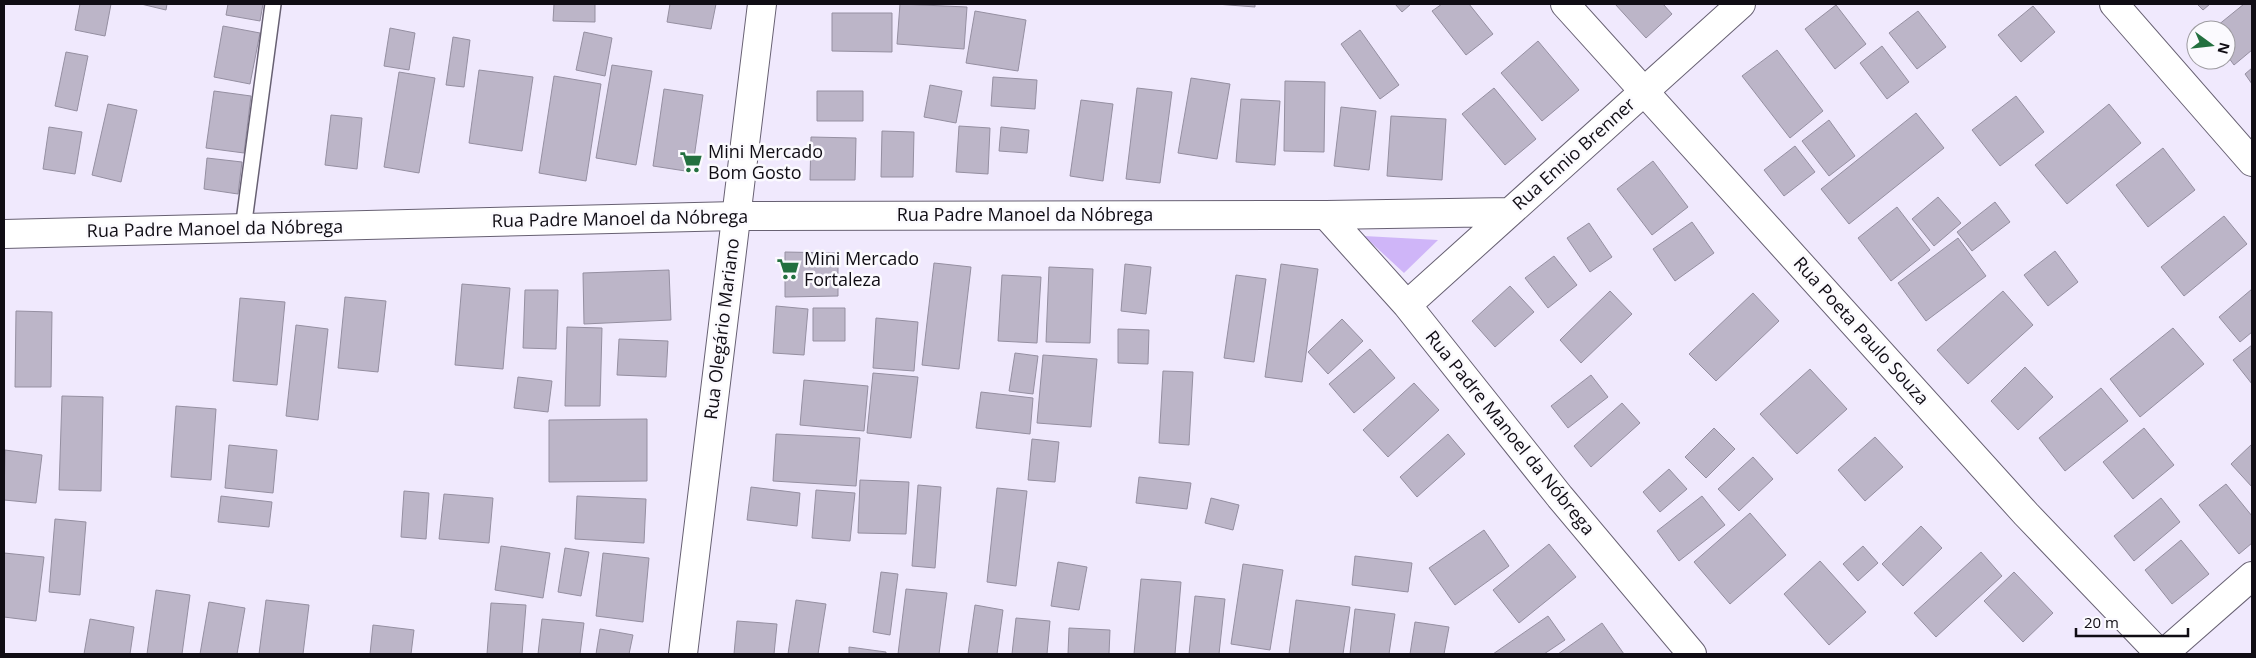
<svg xmlns="http://www.w3.org/2000/svg" width="2256" height="658" viewBox="0 0 2256 658" font-family="'Open Sans',sans-serif">
  <rect width="100%" height="100%" fill="#f0e9fd"/>
  <!-- green -->
  <path fill="#cfb5f8" d="M1364,236l74,4 -34,33z"/>
  <!-- building -->
  <path fill="#bcb5c8" stroke="#958fa1" d="M80,4h31l-6,32 -30,-6z
    M141,4h26l-1,6z
    M228,4h35l-3,17 -34,-6z
    M554,4h41v18l-42,-1z
    M670,4h46l-5,25 -44,-7z
    M900,4l67,3 -3,42 -67,-5z
    M1216,4h39v3z
    M1395,4h16l-9,8z
    M1442,4h27l24,30 -27,21 -34,-44z
    M1615,4h48l9,10 -26,24z
    M2197,4h13l-7,6z
    M2244,4h8v46l-18,15 -8,-11v-24h-14z
    M1836,5l30,39 -31,25 -30,-40z
    M2033,6l22,26 -34,30 -23,-27z
    M975,11l51,9 -8,51 -52,-8z
    M1918,11l28,36 -29,22 -28,-36z
    M832,13h60v39l-60,-1z
    M223,26l37,7 -10,51 -36,-7z
    M390,28l25,5 -6,37 -25,-4z
    M1360,30l39,55 -19,14 -39,-55z
    M584,32l28,6 -7,38 -29,-6z
    M453,37l17,3 -6,47 -18,-2z
    M1538,41l41,49 -37,31 -41,-48z
    M1882,46l27,36 -22,17 -27,-36z
    M1777,50l46,61 -33,27 -48,-62z
    M66,52l22,4 -11,55 -22,-5z
    M612,65l40,6 -16,94 -40,-7z
    M2252,68v16l-7,-10z
    M479,70l54,7 -11,74 -53,-8z
    M399,72l36,6 -16,95 -35,-6z
    M554,76l47,8 -15,97 -47,-8z
    M993,77l44,3 -2,29 -44,-3z
    M1191,78l39,6 -13,75 -39,-6z
    M1285,81l40,1 -1,70 -40,-1z
    M930,85l32,6 -6,32 -32,-6z
    M1137,88l35,4 -12,91 -34,-4z
    M1494,88l42,51 -31,26 -43,-51z
    M664,89l39,6 -11,77 -39,-6z
    M214,91l37,5 -7,57 -38,-5z
    M817,91h46v30h-46z
    M2016,96l28,36 -44,34 -28,-36z
    M1241,99l39,2 -5,64 -39,-3z
    M1081,100l32,4 -10,77 -33,-5z
    M108,104l29,6 -16,72 -29,-7z
    M2109,104l32,39 -74,61 -32,-39z
    M1341,107l35,4 -7,59 -35,-4z
    M1916,113l28,35 -95,76 -28,-35z
    M331,115l31,3 -5,51 -32,-4z
    M1391,116l55,3 -4,61 -55,-4z
    M1829,120l26,36 -26,20 -27,-35z
    M959,126l31,2 -2,46 -32,-2z
    M49,127l33,5 -7,42 -32,-5z
    M1001,127l28,3 -2,23 -28,-2z
    M882,131l32,1 -1,45h-32z
    M811,137l45,1 -1,42h-45z
    M1795,146l20,26 -31,24 -20,-26z
    M2163,148l32,42 -47,37 -32,-42z
    M207,158l35,4 -4,32 -34,-5z
    M1653,161l35,46 -36,28 -35,-46z
    M1938,197l23,26 -27,23 -22,-27z
    M1995,202l15,20 -38,29 -15,-19z
    M1897,207l33,43 -39,31 -33,-43z
    M2224,216l23,28 -63,52 -23,-29z
    M1692,222l22,31 -39,28 -22,-32z
    M1589,223l23,34 -22,15 -23,-34z
    M1958,238l28,38 -60,45 -28,-38z
    M2055,251l23,31 -30,24 -24,-31z
    M785,252l53,1v43l-53,1z
    M1554,256l23,29 -29,23 -23,-30z
    M934,263l37,4 -12,102 -37,-4z
    M1125,264l26,3 -5,47 -25,-3z
    M1281,264l37,5 -16,113 -37,-5z
    M1049,267l44,2 -3,74 -44,-1z
    M669,270l2,50 -87,4 -1,-51z
    M1002,275l39,2 -4,66 -39,-2z
    M1236,275l30,4 -12,83 -30,-4z
    M462,284l48,4 -7,81 -48,-4z
    M1510,286l24,26 -39,35 -23,-26z
    M2252,289v43l-12,10 -21,-25z
    M525,290h33l-2,59 -33,-1z
    M1610,291l22,23 -51,49 -21,-23z
    M2003,291l30,34 -65,59 -31,-34z
    M1753,293l26,28 -63,60 -27,-27z
    M345,297l41,4 -8,71 -40,-4z
    M240,298l45,4 -8,83 -44,-4z
    M776,306l32,3 -4,46 -31,-2z
    M813,308h32v33h-32z
    M16,311l36,1 -1,75h-36z
    M876,318l42,4 -4,49 -41,-3z
    M1342,319l21,22 -35,33 -20,-22z
    M296,325l32,4 -10,91 -32,-4z
    M567,327l35,1 -2,78h-35z
    M2173,328l31,36 -64,53 -30,-38z
    M1118,329l31,1 -1,34 -30,-1z
    M619,339l49,2 -2,36 -49,-2z
    M2252,345v39l-19,-24z
    M1370,349l25,29 -41,35 -25,-29z
    M1015,353l23,3 -5,38 -24,-3z
    M1043,355l54,4 -6,68 -54,-4z
    M2025,367l28,30 -35,33 -27,-29z
    M1810,369l37,40 -50,45 -37,-40z
    M1163,371l30,1 -4,73 -30,-2z
    M873,373l45,4 -7,61 -44,-5z
    M1591,375l17,22 -40,31 -17,-22z
    M518,377l34,4 -4,31 -34,-4z
    M804,380l64,6 -4,45 -64,-6z
    M1414,383l25,27 -51,47 -25,-27z
    M2101,388l27,33 -63,50 -26,-33z
    M981,392l52,6 -3,36 -54,-6z
    M62,396l41,1 -2,94 -42,-1z
    M1622,403l18,20 -49,44 -17,-21z
    M176,406l40,3 -5,71 -40,-3z
    M647,419v62l-98,1v-62z
    M1714,428l21,21 -29,29 -21,-21z
    M2144,428l30,37 -41,34 -30,-37z
    M776,434l84,4 -4,48 -83,-5z
    M1448,434l17,20 -48,43 -17,-20z
    M1875,437l28,30 -38,34 -27,-31z
    M1032,439l27,3 -4,40 -27,-2z
    M2252,444v43l-21,-23z
    M229,445l48,5 -4,43 -48,-5z
    M5,450l37,5 -6,48 -32,-3z
    M1753,457l20,22 -34,32 -21,-22z
    M1669,469l18,20 -27,23 -17,-20z
    M1139,477l52,6 -4,26 -51,-6z
    M860,480l49,2 -3,52 -48,-1z
    M2226,484l26,32v27l-13,11 -40,-49z
    M918,485l23,2 -6,81 -23,-2z
    M751,487l49,6 -3,33 -50,-6z
    M997,488l30,3 -11,95 -29,-4z
    M816,490l39,3 -5,48 -38,-3z
    M404,491l25,2 -3,46 -25,-2z
    M444,494l49,4 -4,45 -50,-4z
    M221,496l51,6 -3,25 -51,-5z
    M577,496l69,3 -2,44 -69,-4z
    M1702,496l23,29 -46,36 -22,-30z
    M1211,498l28,7 -6,25 -28,-7z
    M2161,498l19,24 -46,39 -20,-25z
    M1750,513l36,42 -56,49 -36,-42z
    M55,519l31,3 -6,73 -31,-3z
    M1921,526l21,22 -39,38 -21,-22z
    M1484,530l25,36 -54,39 -26,-37z
    M2181,540l28,34 -37,30 -27,-34z
    M1549,544l27,33 -57,46 -26,-33z
    M501,546l49,7 -7,45 -48,-8z
    M1863,546l15,17 -20,18 -15,-17z
    M565,548l24,4 -8,44 -23,-4z
    M1981,552l21,24 -66,61 -22,-24z
    M4,553l40,4 -8,64 -32,-4z
    M603,553l46,5 -6,64 -47,-6z
    M1355,556l57,7 -4,29 -56,-7z
    M1820,561l46,51 -37,33 -45,-51z
    M1058,562l29,5 -8,43 -28,-4z
    M1243,564l40,6 -13,80 -39,-6z
    M881,572l17,2 -8,61 -17,-3z
    M2014,572l39,41 -30,29 -39,-41z
    M1141,579l40,3 -6,72h-41z
    M906,589l41,4 -8,61h-41z
    M156,590l34,5 -8,59h-35z
    M1195,596l30,3 -6,55h-30z
    M266,600l43,5 -6,49h-44z
    M796,600l30,4 -8,50h-30z
    M1296,600l54,7 -7,47h-54z
    M209,602l36,6 -8,46h-37z
    M491,603l35,2 -4,49h-35z
    M975,605l28,5 -6,44h-29z
    M1355,609l40,5 -6,40h-39z
    M1548,616l17,24 -21,14h-51z
    M1016,618l34,3 -3,33h-35z
    M90,619l44,8 -4,27h-46z
    M542,619l42,4 -4,31h-42z
    M737,621l40,3 -3,30h-40z
    M1415,622l34,5 -5,27h-34z
    M1602,623l22,31h-66z
    M373,625l41,5 -3,24h-41z
    M1069,628l41,2 -1,24h-41z
    M600,629l33,6 -4,19h-33z
    M849,647l37,5v2h-37z"/>
  <g fill="none" stroke-linecap="round" stroke-linejoin="round">
    <defs>
      <path id="service" d="M243,229l30,-225"/>
      <path id="minor" d="M1565,4l461,510 134,140
        M2114,4l138,158
        M1326,215l81,90 153,192 132,157
        M4,234l732,-18 590,-1 184,-3
        M1407,305l334,-301
        M2163,654l89,-78"/>
      <path id="tertiary" d="M683,654l79,-650"/>
    </defs>
    <!-- service casing -->
    <use href="#service" stroke="#676072" stroke-width="18"/>
    <!-- minor casing -->
    <use href="#minor" stroke="#676072" stroke-width="30"/>
    <!-- tertiary casing -->
    <use href="#tertiary" stroke="#676072" stroke-width="30"/>
    <!-- service -->
    <use href="#service" stroke="#fff" stroke-width="15"/>
    <!-- minor -->
    <use href="#minor" stroke="#fff" stroke-width="28"/>
    <!-- tertiary -->
    <use href="#tertiary" stroke="#fff" stroke-width="28"/>
  </g>
  <!-- icons -->
  <defs>
    <symbol id="supermarket-bare" viewBox="-9 -9 18 18"><path d="M-6-5.5h2.5l.6 2H6L4.5 2H-2.5L-4.4-4H-6ZM-1.5 3.2a1.3 1.3 0 1 0 .1 0ZM3 3.2a1.3 1.3 0 1 0 .1 0Z" fill="#23703f" stroke="#fbfafe" stroke-width="2.5" paint-order="stroke"/></symbol>
  </defs>
  <g fill-rule="evenodd">
    <use href="#supermarket-bare" x="675" y="146" width="32" height="32"/>
    <use href="#supermarket-bare" x="772" y="253" width="32" height="32"/>
  </g>
  <g text-anchor="middle" stroke-width="5" stroke-linejoin="round" paint-order="stroke">
    <!-- poi labels -->
    <g font-size="18" fill="#100d14" stroke="#fbfafe" text-anchor="start">
      <text x="708" y="158">Mini Mercado<tspan x="708" dy="21">Bom Gosto</tspan></text>
      <text x="804" y="265">Mini Mercado<tspan x="804" dy="21">Fortaleza</tspan></text>
    </g>
    <!-- street labels -->
    <g font-size="18" fill="#100d14" stroke="#fbfafe">
      <text transform="translate(1574 154) rotate(-42)" y="6">Rua Ennio Brenner</text>
      <text x="1025" y="221">Rua Padre Manoel da Nóbrega</text>
      <text transform="translate(620 219) rotate(-1)" y="6">Rua Padre Manoel da Nóbrega</text>
      <text transform="translate(215 229) rotate(-1)" y="6">Rua Padre Manoel da Nóbrega</text>
      <text transform="translate(722 329) rotate(-83)" y="6">Rua Olegário Mariano</text>
      <text transform="translate(1861 331) rotate(48)" y="6">Rua Poeta Paulo Souza</text>
      <text transform="translate(1510 433) rotate(51)" y="6">Rua Padre Manoel da Nóbrega</text>
    </g>
  </g>
  <!-- border -->
  <rect width="2256" height="658" fill="none" stroke="#100d14" stroke-width="10"/>
  <!-- north arrow -->
  <g transform="translate(2211 45) rotate(105)"><circle r="24" fill="#fbfafe" stroke="#9d9ba0"/>
  <path d="M0-4L9 19L0 12L-9 19Z" fill="#23703f"/>
  <text y="-8" font-size="14" font-weight="bold" text-anchor="middle" fill="#100d14">N</text>
  </g>
  <!-- scale -->
  <path d="M2076 628v8h112v-8" fill="none" stroke="#100d14" stroke-width="2.5"/>
  <text x="2084" y="628" font-size="15" fill="#100d14" stroke="#fbfafe" stroke-width="4" paint-order="stroke">20 m</text>
</svg>
